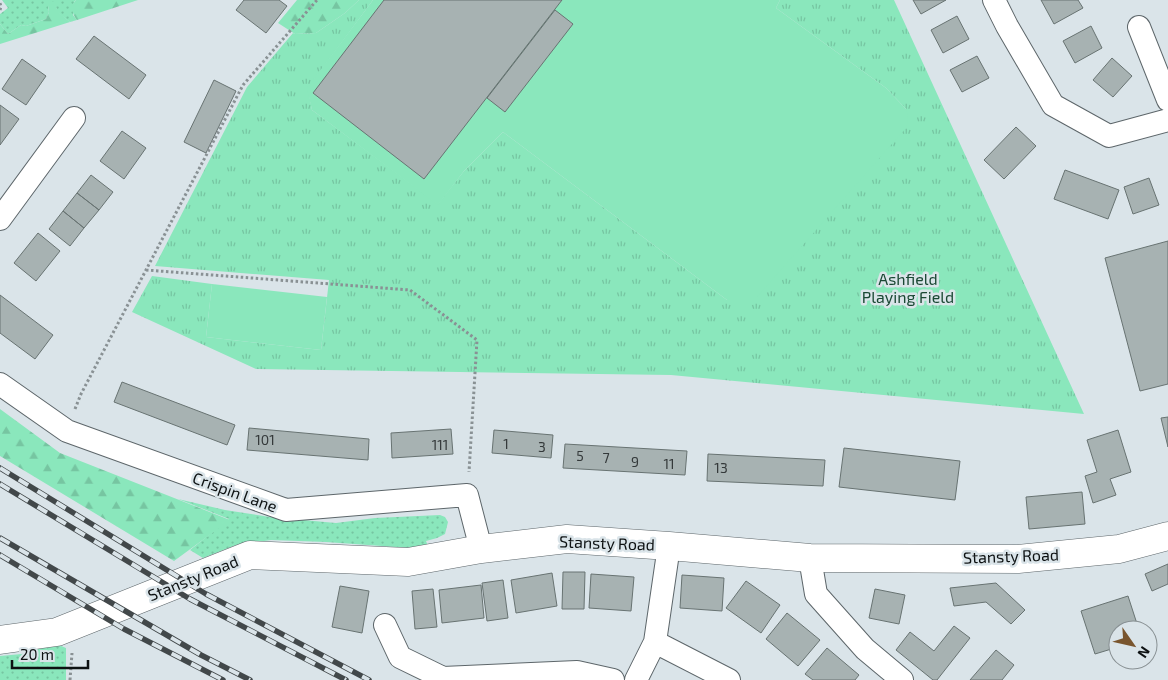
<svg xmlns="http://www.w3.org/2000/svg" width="1168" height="680" viewBox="0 0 1168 680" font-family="'Exo 2',sans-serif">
  <defs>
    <pattern id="grass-dots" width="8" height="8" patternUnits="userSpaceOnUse" patternTransform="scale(1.25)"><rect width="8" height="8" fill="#8ae7bc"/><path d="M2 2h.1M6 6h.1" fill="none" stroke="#76c5a1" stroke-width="1.8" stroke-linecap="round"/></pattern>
    <pattern id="forest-firs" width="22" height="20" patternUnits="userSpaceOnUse" patternTransform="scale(1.25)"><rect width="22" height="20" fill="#8ae7bc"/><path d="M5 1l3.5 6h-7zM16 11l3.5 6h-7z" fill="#76c5a1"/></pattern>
    <pattern id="park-tufts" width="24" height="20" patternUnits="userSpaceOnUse" patternTransform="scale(1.25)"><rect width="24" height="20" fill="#8ae7bc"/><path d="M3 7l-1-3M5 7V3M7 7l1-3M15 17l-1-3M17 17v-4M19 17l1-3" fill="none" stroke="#76c5a1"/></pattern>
  </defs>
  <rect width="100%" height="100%" fill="#dae4e9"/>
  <!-- grass -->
  <path fill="url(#grass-dots)" d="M2,0h74l-2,2 -1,13 4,5 -7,2 -13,-10 -1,-5 -8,-1 1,6 -3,7 -20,7 -5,-1 -13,9 -8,-10v-10l8,-6z
    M178,499l47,11 45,7 66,6 39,-5 65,-3 5,2 3,5 -3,12 -8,4 -11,3 2,5 -18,2 -84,-6 -55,-2 -35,5 -33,13 -13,-8 39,-31z
    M54,643l12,5v32h-66v-24l22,-2z"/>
  <!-- forest -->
  <path fill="url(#forest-firs)" d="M49,0l5,2 4,10 12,10 -70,22v-20l8,10 13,-9 5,1 20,-7 3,-7 -1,-6z
    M76,0h62l-61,20c-5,-6 -7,-14 -1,-20z
    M297,0h62l-14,13 -29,20 -21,1 -17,-11z
    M0,409l60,44 170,67 -56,41 -174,-105z"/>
  <!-- park -->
  <path fill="url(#park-tufts)" d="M359,0h14l-65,88 4,22 126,94 26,-33 39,-39 224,168 179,-191 -20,-21 -110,-80 4,-8h114l190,414 -413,-39 -415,-6 -124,-57 20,-36 60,8 -6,53 115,13 8,-70 -174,-14 92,-179 46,-54 2,1 21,-1 29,-20z"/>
  <!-- garden -->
  <path fill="#8ae7bc" d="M373,0h407l-4,8 110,80 20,21c3,7 2,12 0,19l-149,169 -30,3 -224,-168 -39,39 -26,34 -126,-95 -5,-22z
    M212,284l115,13 -6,53 -115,-13z"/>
  <!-- building -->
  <path fill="#a7b2b2" stroke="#687372" d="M244,0h35l8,6 -21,27 -30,-23z
    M384,0h178l-138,179 -111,-86z
    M913,0h33l-25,14z
    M1041,0h37l5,8 -29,16z
    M555,10l18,14 -68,88 -18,-14z
    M957,16l12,23 -26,14 -12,-23z
    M1091,26l11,22 -27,15 -12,-22z
    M94,36l52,39 -17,24 -53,-40z
    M977,56l12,22 -27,14 -12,-22z
    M1112,58l20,18 -19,21 -20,-17z
    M22,59l24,17 -20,29 -24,-16z
    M214,80l22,11 -30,62 -22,-11z
    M0,105l19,14 -19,26z
    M1016,127l20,19 -32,33 -20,-19z
    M122,131l24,17 -22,31 -24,-18z
    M1065,170l54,20 -11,29 -54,-20z
    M91,175l22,17 -14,18 -22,-17z
    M1149,178l10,27 -26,9 -9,-27z
    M77,193l22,17 -15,18 -21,-17z
    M63,211l21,17 -14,18 -21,-17z
    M38,233l22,18 -24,30 -22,-18z
    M1168,241v143l-28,7 -35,-133z
    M0,295l53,40 -18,24 -35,-26z
    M122,382l113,43 -8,20 -113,-43z
    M1168,417v30l-7,-29z
    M249,428l120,11 -1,21 -121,-10z
    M451,429l2,25 -61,4 -1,-25z
    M494,430l59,5 -2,23 -59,-5z
    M1118,430l13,42 -21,7 6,16 -23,8 -8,-27 12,-4 -10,-32z
    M565,444l122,7 -2,24 -122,-7z
    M844,448l116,13 -5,39 -116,-13z
    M708,454l117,6 -2,26 -116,-5z
    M1082,492l3,32 -56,5 -3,-32z
    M1168,564v20l-16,7 -7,-17z
    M563,572h22l-1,37h-22z
    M552,573l5,33 -41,7 -5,-33z
    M591,574l43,3 -3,34 -42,-3z
    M682,575l42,3 -2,33 -42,-3z
    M503,580l5,38 -21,3 -5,-38z
    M746,581l34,24 -19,28 -35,-25z
    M996,583l29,27 -14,14 -25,-22 -32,4 -4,-18z
    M481,585l3,33 -42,5 -3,-33z
    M340,586l29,5 -7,42 -30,-6z
    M433,589l4,38 -22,2 -3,-38z
    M875,589l30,6 -6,29 -30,-6z
    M1128,596l11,34h-21v17l-23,7 -14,-43z
    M787,613l33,27 -22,26 -32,-27z
    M954,626l16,12 -33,42h-4l-37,-30 14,-18 24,19z
    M827,648l32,27 -4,5h-42l-8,-6z
    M996,650l18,15 -12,15h-32z"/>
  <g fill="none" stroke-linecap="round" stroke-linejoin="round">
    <defs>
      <path id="street" d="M994,0l13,26 46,79 56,31 59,-16
        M1139,27l29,73
        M0,219l74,-101
        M0,384l67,47 219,79 181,-15 14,54
        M810,558l6,36 49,55 37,31
        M385,625l15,32 43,21 134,-6 36,8
        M655,642l74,38
        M636,680l19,-38 14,-96"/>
      <path id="secondary" d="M0,640l57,-8 193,-77 158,7 73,-13 86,-10 102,7 141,12 208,1 101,-10 49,-13"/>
    </defs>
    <!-- street casing -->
    <use href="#street" stroke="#5d666a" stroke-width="24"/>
    <!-- secondary casing -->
    <use href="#secondary" stroke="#5d666a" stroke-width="29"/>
    <!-- path -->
    <path stroke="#899194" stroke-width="3" stroke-dasharray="2.5 2.5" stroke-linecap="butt" d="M0,3l1,4 -1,3
      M146,270l264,20 67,50 -8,132
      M75,409l6,-15 162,-309 74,-85
      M70,680l2,-27"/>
    <!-- street -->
    <use href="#street" stroke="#fff" stroke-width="22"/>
    <!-- secondary -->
    <use href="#secondary" stroke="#fff" stroke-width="28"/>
    <defs>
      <path id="rail" d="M0,468l206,126 163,86
        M0,484l190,115 156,81
        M0,538l201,117 49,25
        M0,555l124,74 99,51"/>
    </defs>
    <!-- rail casing -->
    <use href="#rail" stroke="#42484a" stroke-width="5.5"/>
    <!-- rail -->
    <use href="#rail" stroke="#dae4e9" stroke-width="4" stroke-dasharray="11" stroke-linecap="butt"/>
  </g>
  <g text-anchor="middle" stroke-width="5" stroke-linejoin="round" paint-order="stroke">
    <!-- number labels -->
    <g font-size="14" fill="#34393a">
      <text x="265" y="445">101</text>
      <text x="506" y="449">1</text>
      <text x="440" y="450">111</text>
      <text x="542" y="452">3</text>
      <text x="580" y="461">5</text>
      <text x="606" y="463">7</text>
      <text x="635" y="467">9</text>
      <text x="669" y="469">11</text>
      <text x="721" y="473">13</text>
    </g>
    <!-- park labels -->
    <g font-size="16" fill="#1a4834" stroke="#dae4e9">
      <text x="908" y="285">Ashfield<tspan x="908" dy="18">Playing Field</tspan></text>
    </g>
    <!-- street labels -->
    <g font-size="16" fill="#0d1112" stroke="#dae4e9">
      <text transform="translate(235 492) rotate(20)" y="6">Crispin Lane</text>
      <text transform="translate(607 543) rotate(2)" y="6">Stansty Road</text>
      <text transform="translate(1011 556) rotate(-2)" y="6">Stansty Road</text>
      <text transform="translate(193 578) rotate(-22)" y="6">Stansty Road</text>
    </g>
  </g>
  <!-- north arrow -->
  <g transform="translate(1133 645) rotate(124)"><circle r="24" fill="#dae4e9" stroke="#889093"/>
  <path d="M0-4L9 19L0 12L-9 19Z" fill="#79552e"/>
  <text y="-8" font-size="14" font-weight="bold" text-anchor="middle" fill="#0d1112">N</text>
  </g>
  <!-- scale -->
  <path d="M12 660v8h76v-8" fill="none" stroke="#0d1112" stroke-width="2.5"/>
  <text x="20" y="660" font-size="15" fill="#0d1112" stroke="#dae4e9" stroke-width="4" paint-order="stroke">20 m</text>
</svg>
